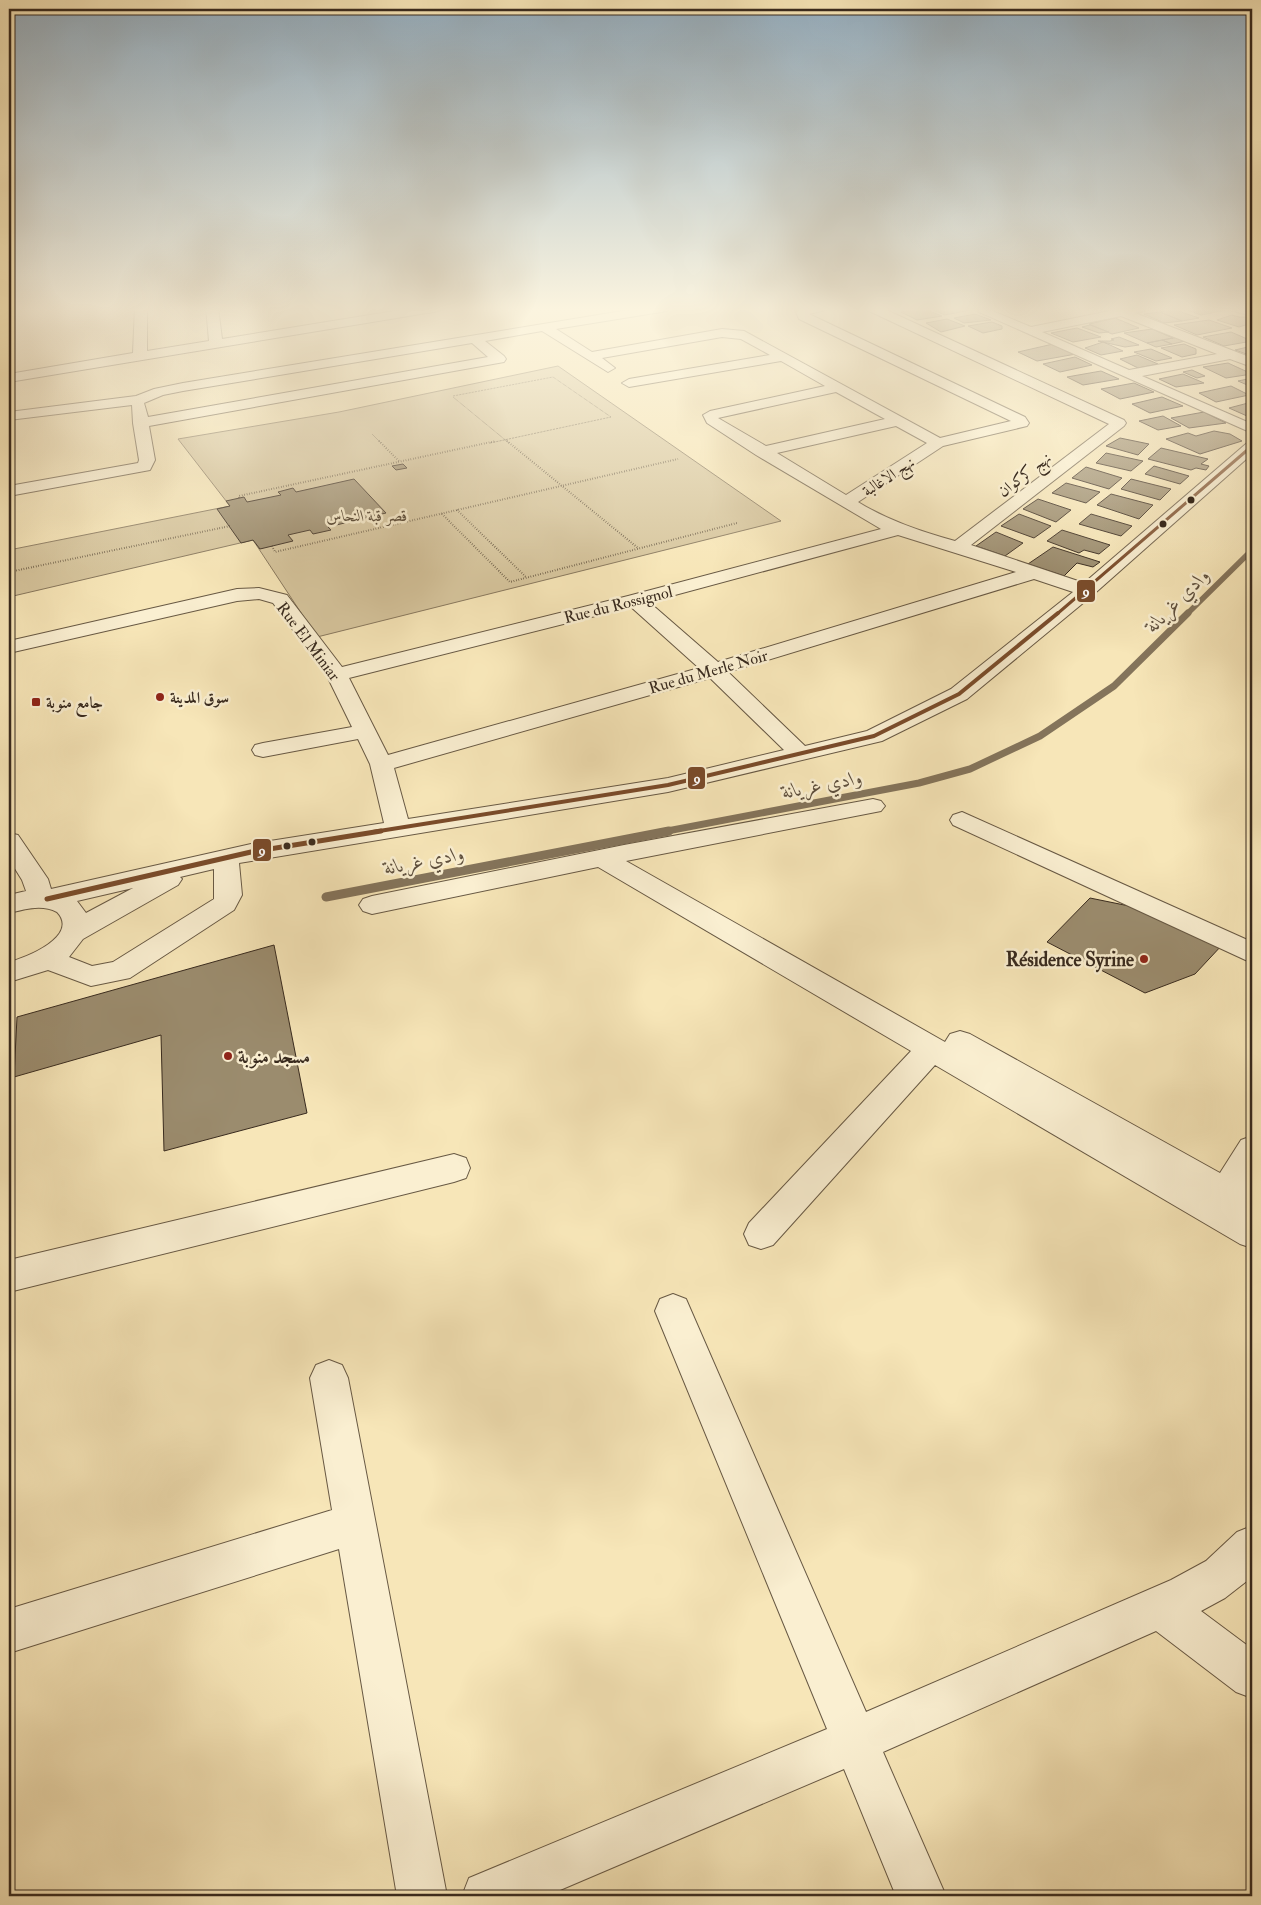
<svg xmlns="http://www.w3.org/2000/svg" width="1261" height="1905" viewBox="0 0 1261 1905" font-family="'IM FELL Double Pica',Amiri,serif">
  <rect width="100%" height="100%" fill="#f7e6b8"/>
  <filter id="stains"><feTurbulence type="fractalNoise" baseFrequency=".004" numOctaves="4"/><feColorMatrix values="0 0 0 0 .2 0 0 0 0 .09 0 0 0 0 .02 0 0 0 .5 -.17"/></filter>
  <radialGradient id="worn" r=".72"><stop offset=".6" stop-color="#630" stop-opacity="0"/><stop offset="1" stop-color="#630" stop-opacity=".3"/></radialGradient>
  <!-- green -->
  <path fill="#d7c69e" stroke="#88785e" d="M558,366l223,155 -464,116 -64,-97 -244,57v-47l221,-44 -52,-67 161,-27z"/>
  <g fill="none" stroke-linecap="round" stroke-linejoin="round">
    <!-- stream-far2 -->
    <path stroke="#84745b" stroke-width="5.5" d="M1187,614l65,-64"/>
    <!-- stream-far1 -->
    <path stroke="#84745b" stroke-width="7" d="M662,832l257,-49 51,-14 70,-33 74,-50 74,-73"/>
    <!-- stream -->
    <path stroke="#84745b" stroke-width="9" d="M326,897l343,-66"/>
  </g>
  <!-- building -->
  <path fill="#9b8c6e" stroke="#382a1e" d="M927,307h35l8,3 -25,5z
    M1188,307h29l9,3 -25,5 -19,-7z
    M924,309l18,7 -25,4 -16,-8z
    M1172,309l27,9 -17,3 -22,-9z
    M1160,312l22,9 -18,2 -20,-9z
    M975,314l16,6 -27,3 -10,-5z
    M1232,315l7,2h13v6l-13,4 -22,-7z
    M1115,318l24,10 -27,6 -23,-10z
    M947,319l18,7 -24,6 -15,-9z
    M1209,320l23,8 -35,7 -23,-10z
    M992,322l10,4v3l-19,4 -15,-7z
    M1090,325l19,7 -10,1 -17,-6z
    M1077,328l24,9 -28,5 -22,-9z
    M1152,329l21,9 -26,5 -23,-10z
    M1231,332l21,9 -28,5 -21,-9z
    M1119,337l20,8 -14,2 -27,-6h12l4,-1 -3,-1z
    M1179,337l11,3 -18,4 -10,-4z
    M1162,340l10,4 -16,3 -9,-4z
    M1103,342l7,3 13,6 -22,4 -16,-7z
    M1053,344l23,10 -39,7 -19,-9z
    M1184,344l12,5v5l-14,3 -21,-9z
    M1252,346v10l-17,-6z
    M1151,349l21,9 -16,3 -22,-9z
    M1137,355l21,9 -20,4 -18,-9z
    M1075,357l17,8 -32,7 -17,-8z
    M1228,363l24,11 -26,4 -23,-11z
    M1192,370l13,6 -8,2 -14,-6z
    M1101,371l18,8 -36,6 -16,-8z
    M1183,374l21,9 -28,4 -17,-8z
    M1252,378v9l-14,-6z
    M1134,383l20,9 -34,7 -19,-10z
    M1231,386l18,9 -33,7 -17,-9z
    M1162,397l21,9 -33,7 -18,-9z
    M1252,402v13l-5,1 -18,-8z
    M1204,412l22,11 -37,5 -18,-10z
    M1163,416l18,10 -23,4 -19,-9z
    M1214,431l16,3 12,7 -42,13 -34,-15 22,-6 8,3z
    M1120,438l29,6 -11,11 -32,-9z
    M1161,448l47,11 -7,5 8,2 -3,4 -10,-2 -5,2 -43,-11z
    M1106,453l37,8 -12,10 -35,-8z
    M403,464l4,4 -11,2 -4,-4z
    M1154,466l35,10 -9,8 -35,-10z
    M1086,467l36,11 -13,11 -37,-11z
    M354,479l32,34 -58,14 3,3 -18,4 -3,-4 -22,5 5,6 -33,8 -7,-9 -12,3 -24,-34 13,-3 -4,-5 18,-4 3,5 34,-7 -3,-3 15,-4 3,4z
    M1131,479l40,10 -11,11 -39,-11z
    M1066,483l34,9 -14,11 -34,-10z
    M1111,494l42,11 -14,14 -42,-14z
    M1038,499l33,11 -15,12 -33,-13z
    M1019,514l32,12 -17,12 -33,-12z
    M1091,514l41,12 -11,10 -42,-12z
    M1062,530l48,15 -11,9 -15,-4 -5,3 -32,-12z
    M996,532l27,11 -18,13 -29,-10z
    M1053,547l47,15 -7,5 -16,-4 -13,13 -36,-12z
    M1090,898l49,10 84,36 -28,30 -50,19 -98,-51z
    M274,945l33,168 -143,38 -3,-116 -147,42 3,-60z"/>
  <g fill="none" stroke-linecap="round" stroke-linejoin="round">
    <defs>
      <path id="minor" d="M135,307h12v44l62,-10 -3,-34h12l4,32 197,-32h26l-6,4 -430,71v-8l124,-21z
        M647,307h26l-6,4 -111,18 36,23 130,-23 22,2 196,107 71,-17 -212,-102 -3,-7 13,-5h19l-2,3 -17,4 216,103 4,6 -2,3 -84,20 -85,56c31,19 62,29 97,39l154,-117 -242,-114 -2,-3h15l244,113 2,3 -2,3 -153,119 113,38 163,-140 5,-2v13l-158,140 -127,105 -85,42 -214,51 -429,71 3,32 -8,15 -104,68 -39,8 -43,-16 -39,12v-20c17,-4 71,-26 48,-50 -15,-8 -32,-3 -48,1v-18l17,-4 -4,-11 -13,-21v-26l9,2 30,44 3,10 200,-45 133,-21 -14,-59 -12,-25 -95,18 -8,-2 -3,-5 3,-5 8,-2 89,-16 -25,-51 -54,-73 -14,-4 -22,2 -228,52v-12l228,-52 22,-1 28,7 55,72 286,-71 253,-67 -125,-74 -49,-32 -4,-8 7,-4 115,-25 -44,-25 -152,26 -7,-4 7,-4 141,-24 -29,-16 -19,-2 -120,21 13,10 -7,4 -66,-41 -57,10 19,15 2,3 -2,3 -355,64 6,34 -5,10 -141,26v-10l129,-23 1,-3 -6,-37 -1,-18 -123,15v-8l127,-16 18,-7 29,-6zM472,343l16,14 -340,60 -4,-14 19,-8 20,-4zM836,392l49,27 -119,27 -48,-28zM896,426l31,17 -81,52 -69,-42zM898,535l118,37 -298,90 -69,-60zM1034,579l39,13 -122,97 -84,42 -62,15 -77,-74zM631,607l68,61 -311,87 -39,-77zM710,678l74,72 -116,28 -260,41 -14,-51zM214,869v30l-101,63 -21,4 -23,-9 14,-18 95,-54 4,-6 -2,-2zM133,888l-47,25 -9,-12z
        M968,307h15l48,20 98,-20h16l-1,4 -9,2 117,45v9l-22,-8 -88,17 110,48v9zM1121,316l96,38 -88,16 -87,-38z
        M1228,307l24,1v8l-22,-6z
        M873,799l8,2 4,5 -4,5 -255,50 319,181 5,-8 10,-3 10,3 250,139 21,-33 11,-4v42l-5,9 5,3v58l-12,-4 -305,-179 -162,180 -12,4 -12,-4 -5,-11 5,-11 162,-172 -313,-184 -226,47 -9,-3 -4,-6 4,-6 9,-3 252,-51z
        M962,812l290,130v21l-299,-138 -3,-5 3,-5z
        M454,1154l12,4 4,10 -4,10 -12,4 -445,110v-32z
        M673,1294l13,5 180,413 305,-132 35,-19 31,-29 15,-6v51l-27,21 -24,13 51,38v49l-16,-6 -80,-61 -273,121 63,144h-50l-52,-127 -298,127h-84l7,-18 358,-149 -172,-418 5,-12z
        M329,1360l13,5 6,13 99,518h-50l-58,-347 -330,104v-44l323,-99 -22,-132 6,-13z"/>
    </defs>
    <!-- minor casing -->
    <use href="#minor" stroke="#685944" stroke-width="2"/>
    <!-- path-far1 -->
    <path stroke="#382a1e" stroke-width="1" stroke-dasharray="0.5 1" stroke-linecap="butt" d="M453,396l100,-19 58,40 -121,26
      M453,397l56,46
      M372,434l9,9"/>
    <!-- path -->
    <path stroke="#382a1e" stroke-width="2" stroke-dasharray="0.5 2" stroke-linecap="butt" d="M379,441l20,20
      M507,441l131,107
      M239,498v-2l257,-55
      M457,510l69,67
      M442,514l68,68 227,-59
      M272,546l3,6 403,-93
      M9,572l221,-46"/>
    <!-- minor -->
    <use href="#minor" fill="#faefd1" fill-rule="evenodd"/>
    <defs>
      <path id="bus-1-far2" d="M1057,614l195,-168"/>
      <path id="bus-1-far1" d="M373,832l295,-47 206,-49 85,-42 99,-81"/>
      <path id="bus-1" d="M47,899l204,-47 130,-21"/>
    </defs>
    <!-- bus-1-far2 casing -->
    <use href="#bus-1-far2" stroke="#faefd1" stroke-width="5.5"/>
    <!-- bus-1-far1 casing -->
    <use href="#bus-1-far1" stroke="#faefd1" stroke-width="7"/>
    <!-- bus-1 casing -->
    <use href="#bus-1" stroke="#faefd1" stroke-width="9"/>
    <!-- bus-1-far2 -->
    <use href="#bus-1-far2" stroke="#7a4b2a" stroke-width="3"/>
    <!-- bus-1-far1 -->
    <use href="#bus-1-far1" stroke="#7a4b2a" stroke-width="4"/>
    <!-- bus-1 -->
    <use href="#bus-1" stroke="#7a4b2a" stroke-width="5"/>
  </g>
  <!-- sky -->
  <linearGradient id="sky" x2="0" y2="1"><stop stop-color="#94aec0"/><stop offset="0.54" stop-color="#fbf4df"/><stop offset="1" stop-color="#fbf4df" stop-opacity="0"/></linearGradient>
  <rect width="1261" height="573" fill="url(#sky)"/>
  <!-- markers -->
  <g fill="#382a1e" stroke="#faefd1" stroke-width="2">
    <circle cx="1191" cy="500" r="4.5"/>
    <circle cx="1163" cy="524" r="4.5"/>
    <circle cx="312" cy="842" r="4.5"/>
    <circle cx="287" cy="846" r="4.5"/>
  </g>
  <g fill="#8f2418" stroke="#faefd1" stroke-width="2">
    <circle cx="160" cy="697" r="5"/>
    <rect x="31" y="697" width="10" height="10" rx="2.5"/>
    <circle cx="1144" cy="959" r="5"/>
    <circle cx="228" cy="1056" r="5"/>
  </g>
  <g text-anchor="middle" stroke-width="5" stroke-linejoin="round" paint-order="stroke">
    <!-- far-street labels -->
    <g font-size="16" fill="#382a1e" stroke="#faefd1">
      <text transform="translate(1024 474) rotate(-37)" y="6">نهج كركوان</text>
      <text transform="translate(888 476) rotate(-33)" y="6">نهج الاغالبة</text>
      <text transform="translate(618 604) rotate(-14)" y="6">Rue du Rossignol</text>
      <text transform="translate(309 641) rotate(53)" y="6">Rue El Miniar</text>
      <text transform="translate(708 671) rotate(-16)" y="6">Rue du Merle Noir</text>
    </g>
    <!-- far-park labels -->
    <g font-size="16" font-style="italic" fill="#60513e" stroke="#faefd1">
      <text x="367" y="521">قصر قبة النحاس</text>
    </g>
    <!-- far-poi labels -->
    <g font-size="16" font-weight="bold" fill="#382a1e" stroke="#faefd1" text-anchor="start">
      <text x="170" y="703">سوق المدينة</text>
      <text x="46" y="708">جامع منوبة</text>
    </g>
    <!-- poi labels -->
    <g font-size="19" font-weight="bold" fill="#382a1e" stroke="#faefd1" text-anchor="end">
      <text x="1134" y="966">Résidence Syrine</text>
      <text x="238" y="1063" text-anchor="start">مسجد منوبة</text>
    </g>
    <!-- water labels -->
    <g font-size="20" font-style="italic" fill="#5e4f3d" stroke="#faefd1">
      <text transform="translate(1177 600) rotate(-45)" y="7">وادي غريانة</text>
      <text transform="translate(822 784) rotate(-11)" y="7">وادي غريانة</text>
      <text transform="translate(424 860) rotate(-11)" y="7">وادي غريانة</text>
    </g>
  </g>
  <g stroke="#faefd1" stroke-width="2">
    <rect x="1076" y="579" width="20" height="24" rx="5" fill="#7a4b2a"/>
    <rect x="687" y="766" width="19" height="24" rx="5" fill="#7a4b2a"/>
    <rect x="252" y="838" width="20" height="24" rx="5" fill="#7a4b2a"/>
  </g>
  <g font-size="14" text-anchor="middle" font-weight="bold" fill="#fff">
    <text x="1086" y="596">9</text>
    <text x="697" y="783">9</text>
    <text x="262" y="855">9</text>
  </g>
  <!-- margin -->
  <rect width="1261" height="1905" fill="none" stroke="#f7e6b8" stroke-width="30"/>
  <rect x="10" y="10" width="1241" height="1885" fill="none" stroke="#382a1e" stroke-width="2.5"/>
  <rect x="15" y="15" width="1231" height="1875" fill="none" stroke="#382a1e"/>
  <rect width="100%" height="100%" filter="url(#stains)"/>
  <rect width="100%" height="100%" fill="url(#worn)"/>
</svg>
